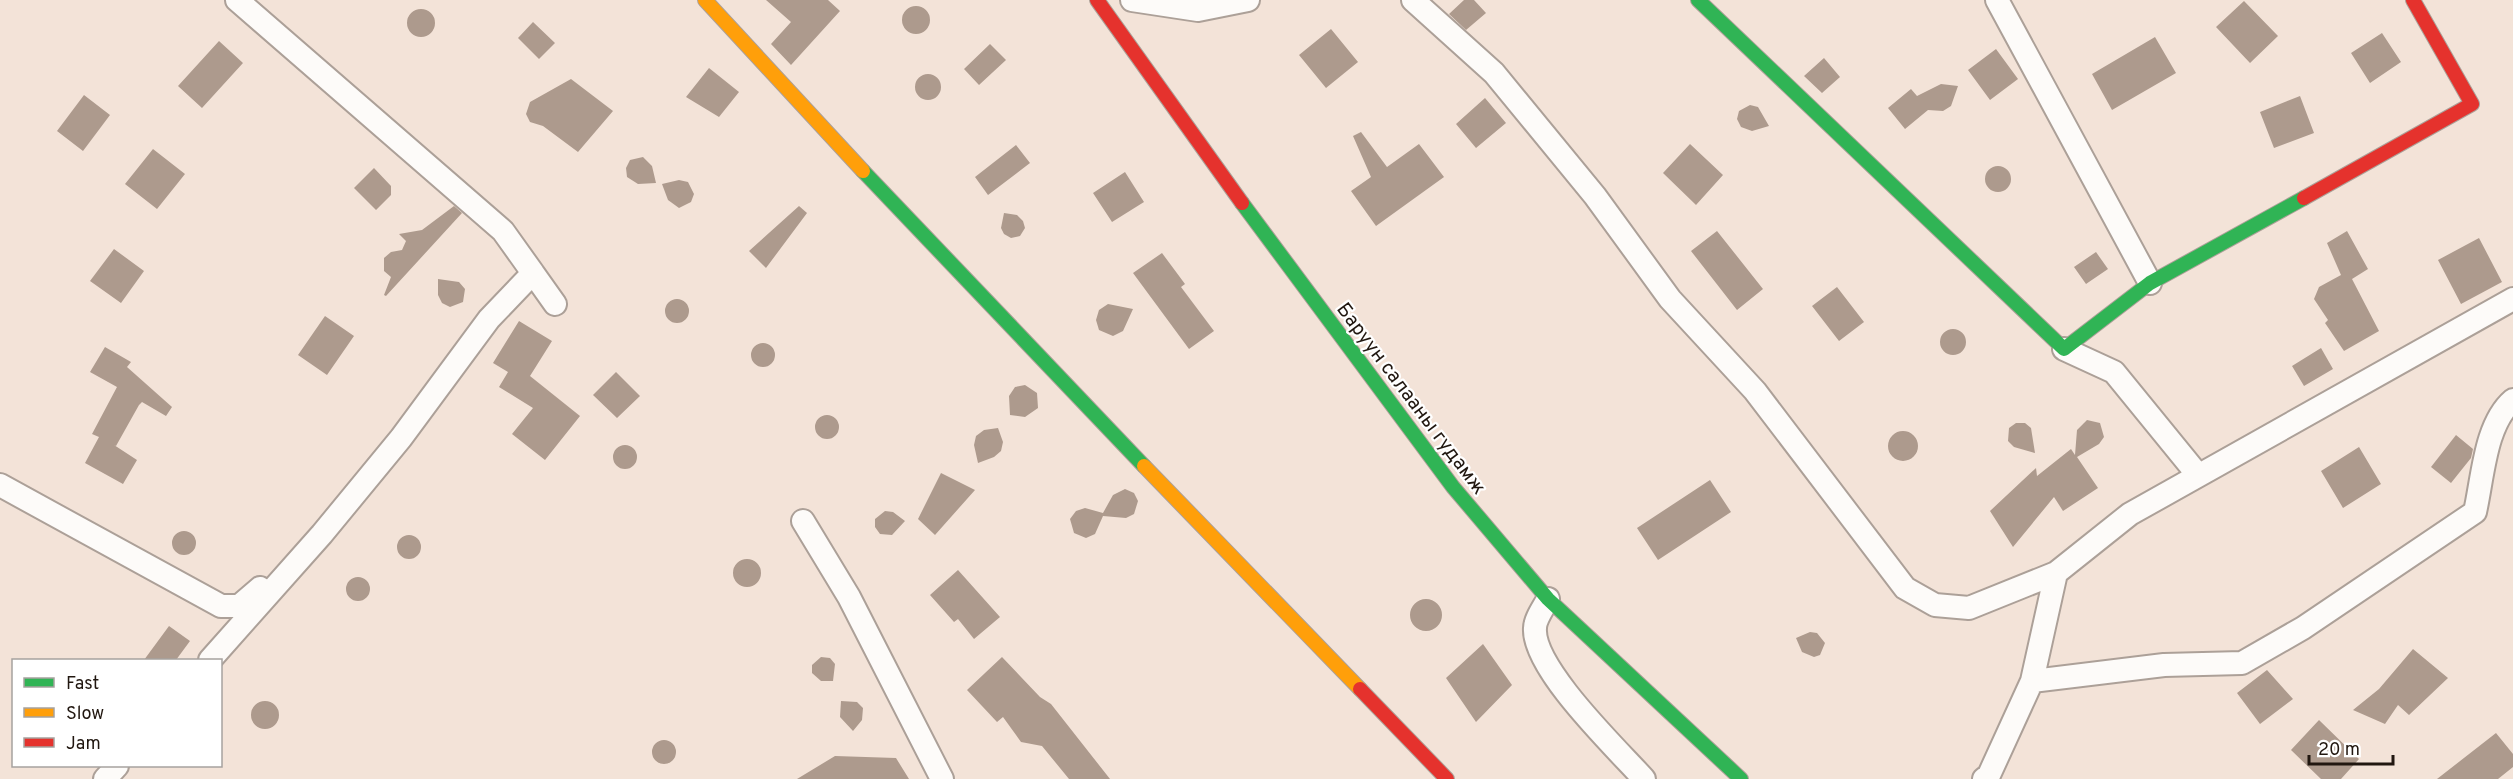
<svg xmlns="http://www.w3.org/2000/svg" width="2513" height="779" viewBox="0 0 2513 779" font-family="Overpass,sans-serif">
  <rect width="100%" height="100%" fill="#f3e3d8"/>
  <!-- building -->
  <path fill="#ad9a8d" d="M766,0h62l12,11 -49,54 -20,-21 20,-22z
    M1464,0h10l12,13 -20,17 -17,-16z
    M2244,1l34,35 -28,27 -34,-36z
    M902 20a14 14 0 1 1 28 0a14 14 0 1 1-28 0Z
    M407 23a14 14 0 1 1 28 0a14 14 0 1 1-28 0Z
    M533,22l22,21 -16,16 -21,-21z
    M1331,29l27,33 -32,26 -27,-33z
    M2382,33l19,29 -31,21 -19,-30z
    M2155,37l21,36 -64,37 -20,-36z
    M219,41l24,22 -41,45 -24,-22z
    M990,44l16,16 -27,25 -15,-16z
    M1996,49l22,30 -28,21 -22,-30z
    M1824,58l16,19 -18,16 -18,-17z
    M709,68l30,24 -20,25 -33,-20z
    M915 87a13 13 0 1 1 26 0a13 13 0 1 1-26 0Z
    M571,79l42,32 -35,41 -35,-26 -13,-4 -4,-8 4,-12z
    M1941,84l17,2 -7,20 -8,5 -15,-1 -23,19 -17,-21 23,-19 6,7z
    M84,95l26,20 -27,36 -26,-20z
    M2300,96l14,37 -40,15 -14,-36z
    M1485,98l21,25 -30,25 -20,-24z
    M1750,105l8,2 11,19 -17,5 -11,-4 -4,-8 2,-8z
    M1361,132l26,35 32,-23 25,33 -68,49 -25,-35 20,-14 -18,-41z
    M1690,144l33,31 -27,30 -33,-32z
    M1016,145l14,18 -42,32 -13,-18z
    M153,149l32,25 -28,35 -32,-25z
    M643,157l9,9 4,17 -18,1 -11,-7 -1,-9 4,-8z
    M1985 179a13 13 0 1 1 26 0a13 13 0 1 1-26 0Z
    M374,168l17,18v9l-15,15 -22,-22z
    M1125,172l19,30 -32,20 -19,-29z
    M679,180l9,2 6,12 -3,8 -12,6 -11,-8 -6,-16z
    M454,206l8,7 -76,83 -2,-1 7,-18 -7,-6v-13l7,-6 11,-2 4,-9 -7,-7 23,-4z
    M799,206l8,7 -41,55 -17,-17z
    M1004,213l13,2 6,6 2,7 -5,8 -9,2 -7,-4 -3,-6z
    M1717,231l46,58 -26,21 -46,-59z
    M2347,231l21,38 -16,10 27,52 -35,20 -19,-28 3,-3 -14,-21 5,-12 22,-12 -14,-32z
    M2479,238l23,44 -41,22 -23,-44z
    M114,249l30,22 -23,32 -31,-22z
    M2096,252l12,17 -22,15 -12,-17z
    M1162,253l23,31 -4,3 33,44 -25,18 -56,-76z
    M438,279l21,3 6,7 -2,13 -13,5 -8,-4 -4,-8z
    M1837,287l27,35 -25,19 -27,-35z
    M665 311a12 12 0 1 1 24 0a12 12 0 1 1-24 0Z
    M1108,304l25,5 -10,22 -10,5 -14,-6 -3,-10 3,-10z
    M325,316l29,20 -27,39 -29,-20z
    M519,321l33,20 -22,35 50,40 -35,44 -33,-26 21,-26 -34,-21 9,-15 -15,-9z
    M1940 342a13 13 0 1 1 26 0a13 13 0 1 1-26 0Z
    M751 355a12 12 0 1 1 24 0a12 12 0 1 1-24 0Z
    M105,347l26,15 -4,5 45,40 -6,9 -24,-14 -3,3 -23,41 -2,-1 23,15 -14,24 -38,-21 14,-26 -7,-3 25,-47 -27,-15z
    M2321,348l12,21 -29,17 -12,-20z
    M616,372l24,24 -23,22 -24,-23z
    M1025,385l12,8 1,15 -13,9 -15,-2 -1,-19 6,-9z
    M815 427a12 12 0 1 1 24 0a12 12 0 1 1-24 0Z
    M2087,420l13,3 4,14 -5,7 -22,13 21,31 -35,23 -9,-14 -41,50 -23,-36 46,-43 1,8 34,-27 4,6 2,-25z
    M2016,423h9l6,5 4,25 -21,-6 -6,-6 1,-13z
    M998,428l5,14 -2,9 -7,6 -16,6 -4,-18 2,-9 8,-6z
    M1888 446a15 15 0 1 1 30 0a15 15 0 1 1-30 0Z
    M2456,435l17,14 -2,9 -20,25 -20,-16z
    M613 457a12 12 0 1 1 24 0a12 12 0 1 1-24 0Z
    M2359,447l22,37 -38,24 -22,-37z
    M941,473l34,17 -40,45 -17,-16z
    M1710,480l21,32 -73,48 -21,-32z
    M1125,489l9,4 4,8 -4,13 -8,4 -23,-2 -8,18 -9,4 -12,-5 -4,-14 6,-8 9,-3 18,5 10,-18z
    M885,511l8,1 12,9 -13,14 -12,-1 -5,-7v-8z
    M172 543a12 12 0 1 1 24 0a12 12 0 1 1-24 0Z
    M397 547a12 12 0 1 1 24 0a12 12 0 1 1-24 0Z
    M733 573a14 14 0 1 1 28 0a14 14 0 1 1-28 0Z
    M958,570l42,47 -26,22 -16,-20 -4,3 -24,-27z
    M346 589a12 12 0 1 1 24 0a12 12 0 1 1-24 0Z
    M1410 615a16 16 0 1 1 32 0a16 16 0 1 1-32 0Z
    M169,626l21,15 -14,19h-32z
    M1810,632l7,1 8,10 -5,12 -6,2 -12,-5 -6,-14z
    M1483,644l29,41 -36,37 -30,-44z
    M2413,649l35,29 -39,37 -11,-10 -13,19 -32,-14 26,-21z
    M821,657l9,1 5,6 -2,17h-12l-9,-8v-8z
    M1002,657l38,40 11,7 59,75h-41l-27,-33 -21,-4 -18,-25 -6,5 -30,-32z
    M2267,670l26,29 -33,25 -23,-31z
    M251 715a14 14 0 1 1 28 0a14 14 0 1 1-28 0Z
    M841,701l16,1 6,6 -1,12 -9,11 -13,-14z
    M2319,720l40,39 -18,20h-20l-30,-29z
    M2496,733l17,21v13l-15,12h-61z
    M652 752a12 12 0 1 1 24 0a12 12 0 1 1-24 0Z
    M835,756l61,2 13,21h-112z"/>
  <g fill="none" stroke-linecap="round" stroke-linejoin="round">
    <defs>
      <path id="street" d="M1132,0l66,10 50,-10
        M1413,0l81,73 101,123 75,103 85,92 150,197 30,17 34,3 87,-35
        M1997,0l153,283
        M533,273l22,31
        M2064,349l50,23 84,103
        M0,485l221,121h18l21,-18
        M803,521l46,76 93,182
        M1548,599c-4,8 -13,20 -13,29 -3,40 82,121 109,151
        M210,660l112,-126 79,-96 88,-119 44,-46 -30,-42 -266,-231
        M2032,681l132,-16 78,-2 61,-35 172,-116c8,-35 10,-88 38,-112
        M105,779l12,-13
        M1984,779l5,-4 43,-94 24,-108 74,-59 383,-215"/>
      <path id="fast" d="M1698,0l366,349 86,-66 154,-85
        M863,171l281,295
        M1242,203l211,284 95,112 193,180"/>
      <path id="slow" d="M705,0l158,171
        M1144,466l216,223"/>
      <path id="jam" d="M1097,0l145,203
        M2304,198l168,-94 -59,-104
        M1360,689l87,90"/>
    </defs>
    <!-- street casing -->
    <use href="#street" stroke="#aca098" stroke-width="26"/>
    <!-- fast casing -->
    <use href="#fast" stroke="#aca098" stroke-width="16"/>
    <!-- slow casing -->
    <use href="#slow" stroke="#aca098" stroke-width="16"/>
    <!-- jam casing -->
    <use href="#jam" stroke="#aca098" stroke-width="16"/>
    <!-- street -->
    <use href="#street" stroke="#fdfbf9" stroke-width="22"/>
    <!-- fast -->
    <use href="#fast" stroke="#30b455" stroke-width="14"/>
    <!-- slow -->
    <use href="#slow" stroke="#ff9f0a" stroke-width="14"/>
    <!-- jam -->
    <use href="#jam" stroke="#e5322d" stroke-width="14"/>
  </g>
  <g text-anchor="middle" stroke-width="4.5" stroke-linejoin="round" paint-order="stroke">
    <!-- street labels -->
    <g font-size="20" fill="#211710" stroke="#fff">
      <text transform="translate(1412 398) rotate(53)" y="7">Баруун салааны гудамж</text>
    </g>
  </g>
  <!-- legend -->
  <rect x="12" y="659" width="210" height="108" fill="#ffffff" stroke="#a6a29f" stroke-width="1.5"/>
  <rect x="24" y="678" width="30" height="9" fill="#30b455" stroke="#a6a29f" stroke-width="1.5"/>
  <text x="66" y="689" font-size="18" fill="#211710">Fast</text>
  <rect x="24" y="708" width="30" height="9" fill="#ff9f0a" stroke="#a6a29f" stroke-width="1.5"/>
  <text x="66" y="719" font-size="18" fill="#211710">Slow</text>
  <rect x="24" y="738" width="30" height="9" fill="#e5322d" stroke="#a6a29f" stroke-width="1.5"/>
  <text x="66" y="749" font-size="18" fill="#211710">Jam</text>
  <!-- scale -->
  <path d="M2309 755v9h84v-9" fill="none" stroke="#211710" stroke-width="3"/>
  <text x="2318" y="755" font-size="18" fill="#211710" stroke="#ffffff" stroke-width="4.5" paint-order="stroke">20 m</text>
</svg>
